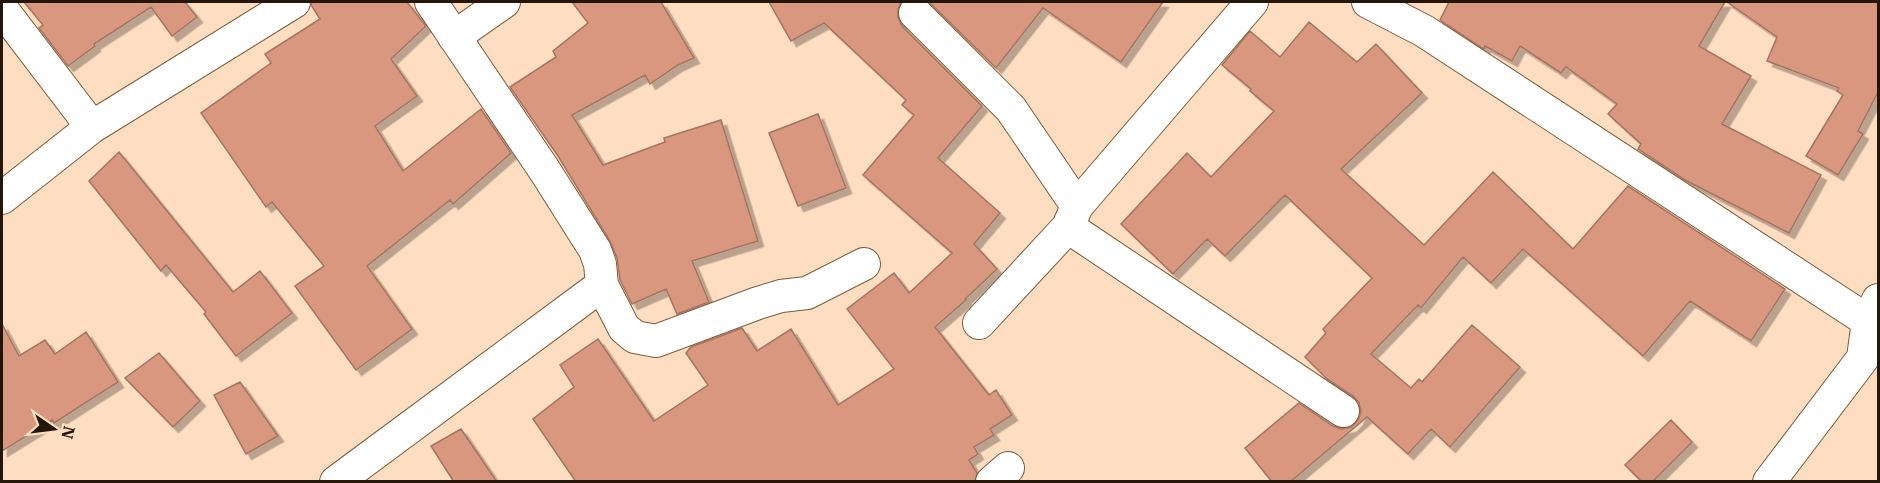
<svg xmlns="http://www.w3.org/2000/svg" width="1880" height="483" viewBox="0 0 1880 483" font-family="'IBM Plex Serif',serif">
  <defs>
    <filter id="shadow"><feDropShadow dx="5.5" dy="5.5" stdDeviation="0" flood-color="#0004"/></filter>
  </defs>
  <rect width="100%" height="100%" fill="#ffddc1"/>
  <!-- building -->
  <path fill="#d8977e" stroke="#a37462" stroke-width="1.5" filter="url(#shadow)" d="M24,2h161l12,15 -25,19 -21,-29 -57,37 1,2 -27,20 -29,-38 4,-3z
    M312,2h95l19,24 -35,33 26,37 -42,30 28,45 78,-62 30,44 -58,51 -3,-4 -83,66 45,63 -56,41 -61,-84 29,-20 -52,-64 -6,5 -65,-94 70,-50 -6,-9 55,-35 -9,-14z
    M572,2h89l33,56 -16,7 -28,19 -5,-9 -73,40 31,50 62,-23 -1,-4 57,-18 37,121 -66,20 17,41 -32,12 -11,-25 -34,15 -12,-24 -3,-22 -7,-17 -52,-85 -48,-69 46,-30 -3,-6 35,-28z
    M769,2h132l-3,7v8l4,9 80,80 -44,52 62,55 -26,31 23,25 -32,30 1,1 -31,27 54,68 7,-5 16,25 -22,14 4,6 -20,12 4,7 -9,6 8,13 -2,9h-399l-43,-63 41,-32 -14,-22 38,-26 56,82 54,-36 -22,-32 5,-6 51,-19 15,23 34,-22 47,76 56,-36 -47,-60 47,-36 15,20 43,-40 -89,-78 51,-60 -12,-10 4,-5 -82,-77 -33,18z
    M929,2h234l-42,60 -78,-54 -47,60z
    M1449,2h276l-26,44 52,30 -29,48 99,51 -32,58 -104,-53 -47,-31 3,-5 -33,-30 9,-10 -51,-37 -5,6 -41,-27 -8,15 -27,-15 -1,3 -2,-1 -42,-28z
    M1727,2h151v90l-20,39 5,3 -25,41 -32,-19 37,-61 -6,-4 2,-3 -72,-27 10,-24z
    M1309,22l48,40 19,-18 46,49 -81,76 83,76 69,-73 80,77 55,-63 157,103 -34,52 -61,-40 -47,55 -120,-107 -32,34 -28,-26 -42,51 -3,-3 -47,49 40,34 8,-9 3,3 50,-57 48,42 -70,80 -19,-18 -23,25 -41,-37 -77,65h-18l-27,-34 54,-45 34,23 8,3 10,-2 7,-7 3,-8 -2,-9 -6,-7 -26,-17 -22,-22 21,-24 -3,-4 49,-51 -87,-83 -60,61 -18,-17 -34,35 -52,-50 66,-71 24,24 63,-66 -24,-20 1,-2 -29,-24 28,-34 30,26z
    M818,114l28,74 -48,18 -29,-73z
    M119,152l114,140 27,-21 32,42 -56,43 -32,-42 2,-2 -40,-47 -5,6 -72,-90z
    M2,324l17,32 26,-16 10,14 31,-22 32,50 -64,41 -2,-3 -50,31z
    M159,353l41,48 -27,26 -48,-49z
    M240,382l38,54 -32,18 -32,-59z
    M1671,420l21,22 -40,40h-10l-17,-17z
    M461,429l36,53h-43l-23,-36z"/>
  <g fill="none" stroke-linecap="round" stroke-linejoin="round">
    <defs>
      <path id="street" d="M431,2l114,169 50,79 5,14 2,21 22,43 11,9 21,4 102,-38 23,-7 26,-3 57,-29
        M1368,2l56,29 444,290
        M2,9l90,118
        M915,13l96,96 66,97
        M454,37l50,-35
        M2,198l90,-71 202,-125
        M1068,227l275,184
        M979,323l89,-96 9,-21 175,-204
        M336,482l266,-197
        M992,482l16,-14
        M1769,482l94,-124 5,-37 10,-21"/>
    </defs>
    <!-- street casing -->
    <use href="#street" stroke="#7f5b3b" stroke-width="34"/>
    <!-- street -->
    <use href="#street" stroke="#fff" stroke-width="32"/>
  </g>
  <!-- border -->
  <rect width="1880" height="483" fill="none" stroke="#241609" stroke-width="6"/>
  <!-- north arrow -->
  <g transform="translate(54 429) rotate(104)" stroke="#ffddc1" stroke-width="4.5" paint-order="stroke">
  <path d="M0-4.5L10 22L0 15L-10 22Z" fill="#241609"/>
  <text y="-9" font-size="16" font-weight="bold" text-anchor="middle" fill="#241609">N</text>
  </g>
</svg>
